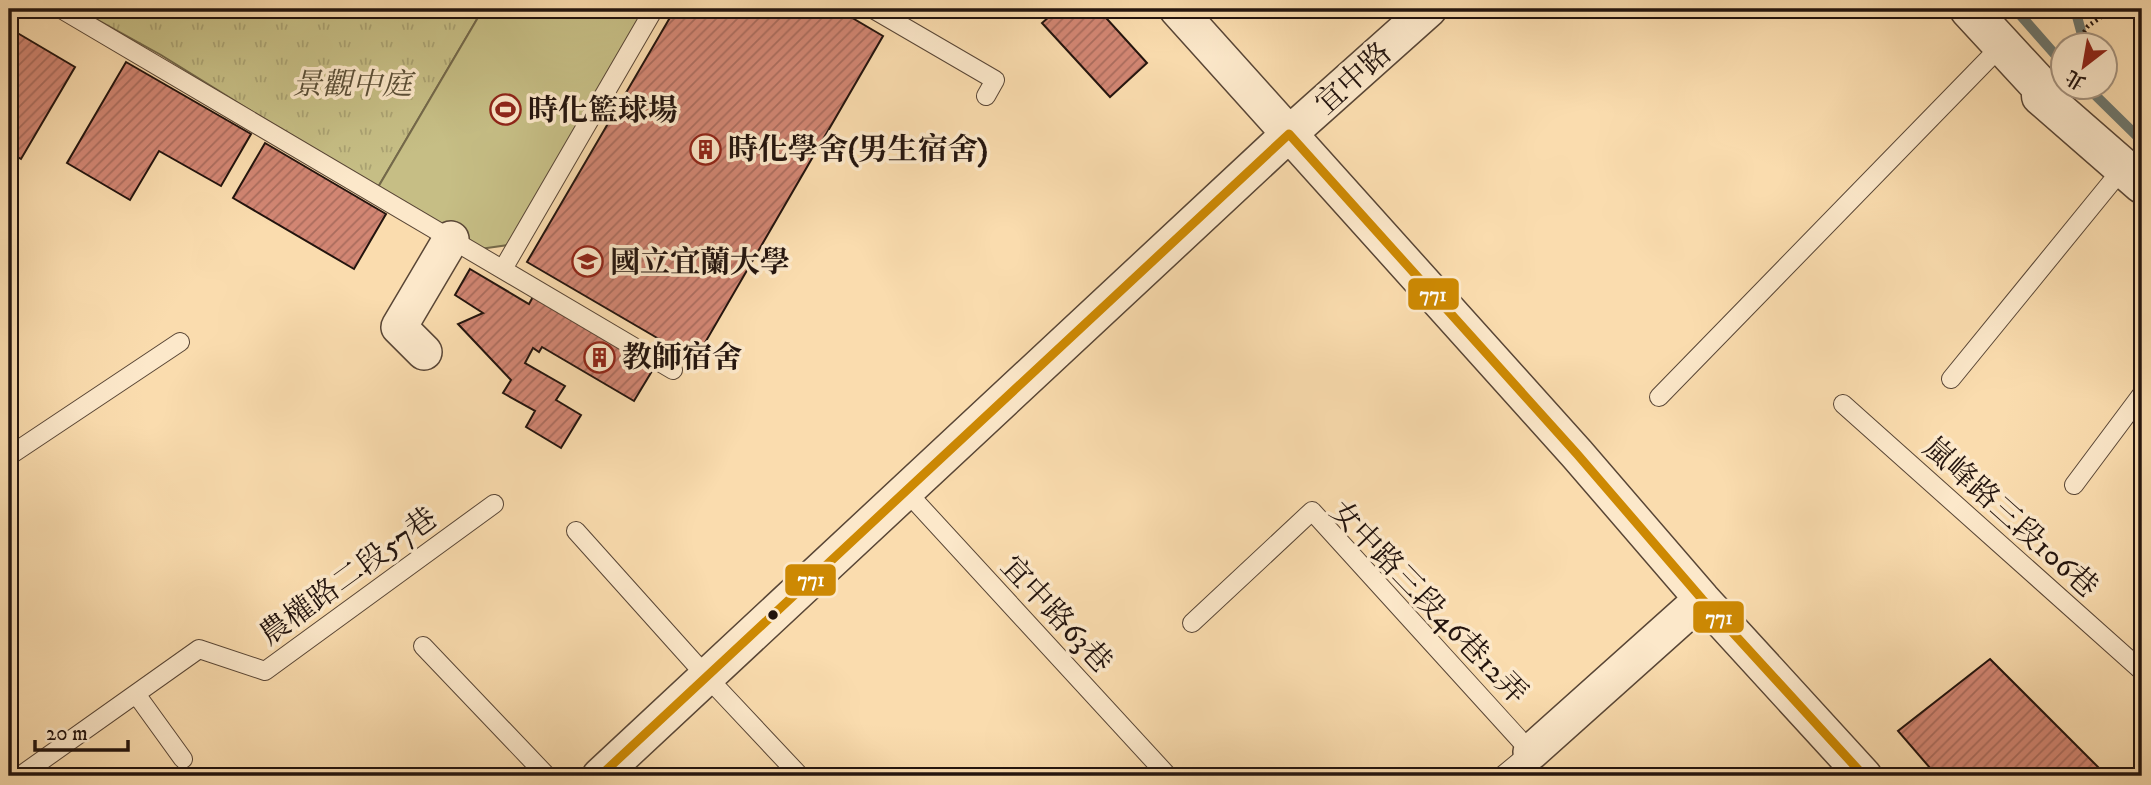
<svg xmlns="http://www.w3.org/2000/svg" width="2151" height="785" viewBox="0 0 2151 785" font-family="'IM FELL DW Pica','Noto Serif TC',serif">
  <defs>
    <pattern id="grass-tufts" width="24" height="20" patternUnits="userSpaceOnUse" patternTransform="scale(1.75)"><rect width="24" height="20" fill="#c6be85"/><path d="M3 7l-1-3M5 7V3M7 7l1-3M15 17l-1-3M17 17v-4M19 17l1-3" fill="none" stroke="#aaa272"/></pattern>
    <pattern id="building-hatch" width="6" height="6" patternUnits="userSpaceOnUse" patternTransform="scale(1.75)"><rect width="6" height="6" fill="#d28673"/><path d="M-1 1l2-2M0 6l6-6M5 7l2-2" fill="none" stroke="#aa6c5d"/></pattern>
  </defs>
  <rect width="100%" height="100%" fill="#fadcae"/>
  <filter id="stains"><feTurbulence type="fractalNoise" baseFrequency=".00286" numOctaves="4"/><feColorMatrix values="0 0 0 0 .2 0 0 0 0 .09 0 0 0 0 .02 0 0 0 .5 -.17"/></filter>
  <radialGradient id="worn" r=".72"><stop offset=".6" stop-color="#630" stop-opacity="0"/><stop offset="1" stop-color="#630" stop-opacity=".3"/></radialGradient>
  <!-- grass -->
  <path fill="url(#grass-tufts)" stroke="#74694a" stroke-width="2" d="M78,9h405l-106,180 -216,-134z"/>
  <!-- pitch -->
  <path fill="#c6be85" stroke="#74694a" stroke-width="2" d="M483,9h163l-138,236 -28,4 -103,-60z"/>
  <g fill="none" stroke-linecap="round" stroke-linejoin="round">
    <!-- stream -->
    <path stroke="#6d7870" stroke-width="10" d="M2015,9l44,50
      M2075,9l10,37
      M2088,88l54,53"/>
  </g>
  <!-- building -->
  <path fill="url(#building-hatch)" stroke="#23140e" stroke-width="2" d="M675,9h162l46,27 -188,324 -168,-98z
    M1058,9h40l49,54 -37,34 -68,-74z
    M9,28l66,39 -54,92 -12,-7z
    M126,62l125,72 -30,52 -62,-35 -29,49 -63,-37z
    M265,143l121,71 -32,55 -121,-71z
    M470,269l59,35 5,-9 121,71 -21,35 -92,-54 -3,5 -6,-4 -8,15 40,23 -9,14 25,15 -20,33 -35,-21 9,-16 -32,-18 8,-13 -53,-56 25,-11 -28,-18z
    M1990,659l117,117h-170l-39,-45z"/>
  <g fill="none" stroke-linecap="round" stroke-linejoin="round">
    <defs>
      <path id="service" d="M61,9l612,361
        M873,9l122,71 -9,16
        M503,269l151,-260
        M1951,379l172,-211
        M1659,397l343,-352
        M1843,404l299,267
        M9,456l171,-114
        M2074,485l68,-91
        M905,490l263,286
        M576,531l131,146 93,99
        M1192,623l120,-112 219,241 -29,24
        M423,646l124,130
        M136,694l47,65
        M20,776l179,-127 66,22 229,-167"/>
      <path id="minor" d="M1177,9l400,445 125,145 162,177
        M424,352l-25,-25 52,-88
        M1531,752l171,-153
        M600,776l689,-642 140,-125"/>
      <path id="tertiary" d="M1969,9l72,78v9l101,88"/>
    </defs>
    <!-- service casing -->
    <use href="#service" stroke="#594636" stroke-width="20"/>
    <!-- minor casing -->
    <use href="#minor" stroke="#594636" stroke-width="38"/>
    <!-- tertiary casing -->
    <use href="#tertiary" stroke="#594636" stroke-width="41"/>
    <!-- path -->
    <path stroke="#23140e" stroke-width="4.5" stroke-dasharray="2 3.5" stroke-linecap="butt" d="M2075,46l13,-20 25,-17"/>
    <!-- service -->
    <use href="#service" stroke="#fce8ca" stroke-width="18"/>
    <!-- minor -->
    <use href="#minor" stroke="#fce8ca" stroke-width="35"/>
    <!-- tertiary -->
    <use href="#tertiary" stroke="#fce8ca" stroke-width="38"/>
    <defs>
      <path id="bus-1" d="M1289,134l288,320 125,145 162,177
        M600,776l689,-642"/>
    </defs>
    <!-- bus-1 casing -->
    <use href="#bus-1" stroke="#fce8ca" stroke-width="14"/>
    <!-- bus-1 -->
    <use href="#bus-1" stroke="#cd8903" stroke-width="9"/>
  </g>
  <!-- icons -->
  <defs>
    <symbol id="stadium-ring" viewBox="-11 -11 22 22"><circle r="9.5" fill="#fce8ca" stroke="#8f2418" stroke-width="1.5"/><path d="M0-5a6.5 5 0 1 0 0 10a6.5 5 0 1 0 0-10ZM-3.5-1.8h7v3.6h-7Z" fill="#8f2418"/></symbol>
    <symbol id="building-ring" viewBox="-11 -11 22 22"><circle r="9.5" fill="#fce8ca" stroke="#8f2418" stroke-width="1.5"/><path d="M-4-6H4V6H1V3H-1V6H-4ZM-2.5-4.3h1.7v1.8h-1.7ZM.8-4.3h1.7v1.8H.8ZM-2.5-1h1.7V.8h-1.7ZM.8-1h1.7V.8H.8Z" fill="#8f2418"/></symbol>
    <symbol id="university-ring" viewBox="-11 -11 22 22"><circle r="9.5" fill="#fce8ca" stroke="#8f2418" stroke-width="1.5"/><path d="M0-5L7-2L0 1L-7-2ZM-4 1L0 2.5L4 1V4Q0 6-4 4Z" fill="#8f2418"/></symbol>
  </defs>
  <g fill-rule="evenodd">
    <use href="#stadium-ring" x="488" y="92" width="35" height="35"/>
    <use href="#building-ring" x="688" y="132" width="35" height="35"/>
    <use href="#university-ring" x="570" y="244" width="35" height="35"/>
    <use href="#building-ring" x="582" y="340" width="35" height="35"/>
  </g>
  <!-- markers -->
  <circle fill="#23140e" stroke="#fce8ca" stroke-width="2.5" cx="773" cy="615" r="6"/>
  <g text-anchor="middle" stroke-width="7" stroke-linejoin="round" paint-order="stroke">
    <!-- street labels -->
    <g font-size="30" fill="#23140e" stroke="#fce8ca">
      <text transform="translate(1353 78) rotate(-42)" y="10">宜中路</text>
      <text transform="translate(2011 517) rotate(42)" y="10">嵐峰路三段106巷</text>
      <text transform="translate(348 576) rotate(-36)" y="10">農權路二段57巷</text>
      <text transform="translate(1429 602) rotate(46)" y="10">女中路三段46巷12弄</text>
      <text transform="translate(1057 614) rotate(47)" y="10">宜中路63巷</text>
    </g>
    <!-- park labels -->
    <g font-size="30" font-style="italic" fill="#5c5038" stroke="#fce8ca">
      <text x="352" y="94">景觀中庭</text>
    </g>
    <!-- poi labels -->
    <g font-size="30" font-weight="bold" fill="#23140e" stroke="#fce8ca" text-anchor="start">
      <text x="528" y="120">時化籃球場</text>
      <text x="728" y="159">時化學舍(男生宿舍)</text>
      <text x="610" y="272">國立宜蘭大學</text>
      <text x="622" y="367">教師宿舍</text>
    </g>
  </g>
  <g stroke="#fce8ca" stroke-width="2.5">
    <rect x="1407" y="277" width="53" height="34" rx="7" fill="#cd8903"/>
    <rect x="784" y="563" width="53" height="34" rx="7" fill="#cd8903"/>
    <rect x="1692" y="600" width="53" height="34" rx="7" fill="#cd8903"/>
  </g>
  <g font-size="19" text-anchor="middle" font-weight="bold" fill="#fff">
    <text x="1433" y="301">771</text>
    <text x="811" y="586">771</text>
    <text x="1719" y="624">771</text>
  </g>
  <!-- margin -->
  <rect width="2151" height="785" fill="none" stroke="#fadcae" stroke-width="35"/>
  <rect x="10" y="10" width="2130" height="764" fill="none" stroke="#23140e" stroke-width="3.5"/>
  <rect x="18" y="18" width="2116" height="750" fill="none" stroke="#23140e" stroke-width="2"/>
  <!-- north arrow -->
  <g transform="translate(2084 66) rotate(211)"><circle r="33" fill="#fce8ca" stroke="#a5937f" stroke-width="2"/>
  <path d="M0-5L12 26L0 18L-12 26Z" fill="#8f2418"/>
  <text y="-10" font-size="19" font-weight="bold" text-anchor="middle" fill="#23140e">北</text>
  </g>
  <!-- scale -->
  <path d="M35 740v10h93v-10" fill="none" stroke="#23140e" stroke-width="3.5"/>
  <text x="46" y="740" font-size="21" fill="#23140e" stroke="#fce8ca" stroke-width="5" paint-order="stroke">20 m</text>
  <rect width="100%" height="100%" filter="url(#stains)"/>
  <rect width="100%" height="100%" fill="url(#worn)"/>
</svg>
